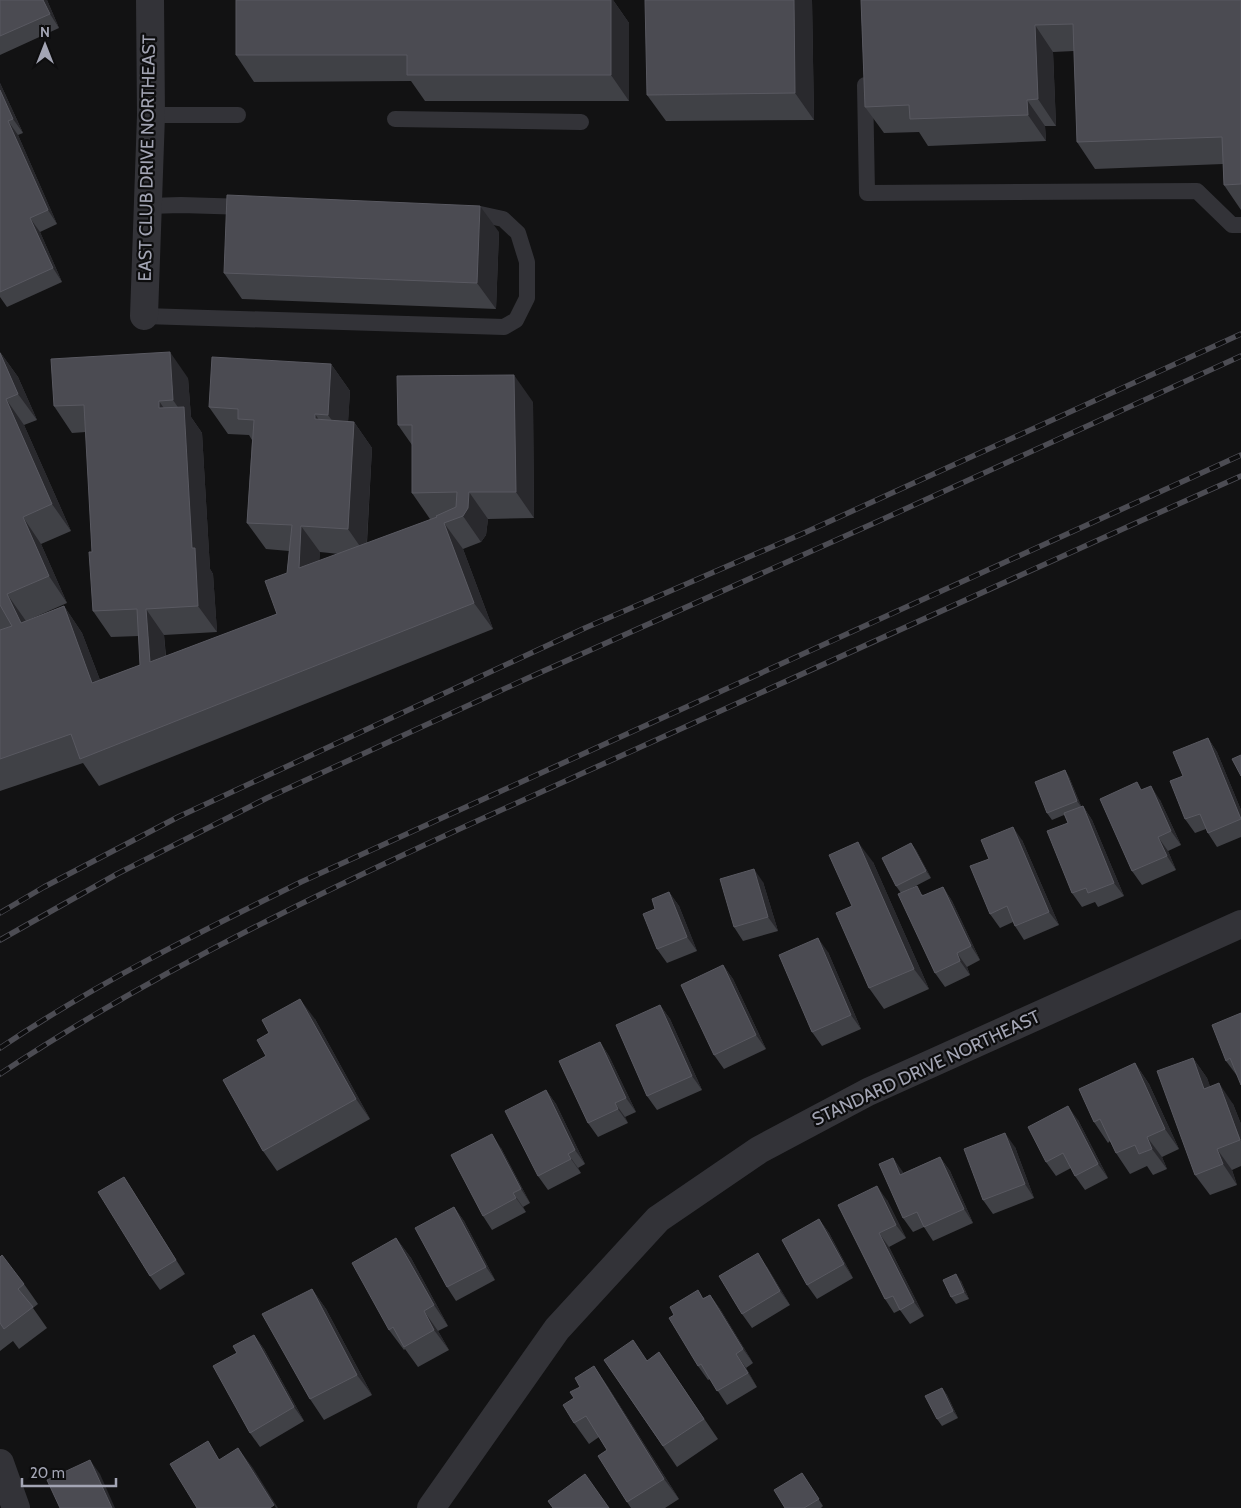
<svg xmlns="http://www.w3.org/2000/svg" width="1241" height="1508" viewBox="0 0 1241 1508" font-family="Cabin,sans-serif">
  <rect width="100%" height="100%" fill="#121213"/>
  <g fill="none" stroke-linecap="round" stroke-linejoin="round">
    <!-- lane -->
    <path stroke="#333338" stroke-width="16" d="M865,85l2,108 330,-2 35,34h9
      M151,115h87
      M395,119l186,3
      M148,206l33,-1 66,2
      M144,316l360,11 12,-7 11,-22v-36l-9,-29 -15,-14 -23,-5h-13"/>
    <!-- street -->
    <path stroke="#333338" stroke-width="28" d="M144,316l7,-201 -1,-115
      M0,1463l16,45
      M431,1508l126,-179 101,-110 101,-69 109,-58 373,-168"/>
    <defs>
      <path id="rail" d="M0,913l44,-26 134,-70 407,-189 219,-95 437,-199
        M0,940l117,-66 150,-76 261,-120 353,-158 360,-164
        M0,1048c95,-64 198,-115 301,-166l940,-427
        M0,1074c188,-125 397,-217 603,-310 213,-96 425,-193 638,-288"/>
    </defs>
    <!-- rail casing -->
    <use href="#rail" stroke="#4c4c53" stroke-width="5.5"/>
    <!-- rail -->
    <use href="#rail" stroke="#0d0d0e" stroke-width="4" stroke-dasharray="11" stroke-linecap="butt"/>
  </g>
  <!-- wall -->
  <path fill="#404146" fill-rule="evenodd" d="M0,0h47l12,28 -59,27z
    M236,0h377l16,23v78h-204l-14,-20 -157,1 -18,-27z
    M812,0l2,120 -148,1 -19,-26z
    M861,0h380v210l-17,-25 -1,-21 -128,5 -18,-27 -3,-91 -21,1 3,74h-11l1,15 -118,5 -9,-14 -35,1 -19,-26z
    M0,83l23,50 -5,2 39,89 -17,8 22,50 -55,25 -7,-10z
    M499,232l-3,77 -254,-10 -18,-26z
    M0,352l18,25 19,43 -13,5 47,106 -30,13 26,59 -41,18 38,-15 18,27 18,47 40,-15 -1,-29 -28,1 -18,-26 -1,-59 -6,-120 -14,1 -18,-27 134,-28 3,39 11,16 8,136 3,5 4,58 -53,3 2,21 111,-42 10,-41 2,-22 -23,-2 -19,-26 5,-83 -3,-5 -21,-1 -19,-27 122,-43 19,27 -2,30 6,1 18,26 -5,95 65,-24h-2l-18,-26v-48l-14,-20 135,-23 1,116 -46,1 -2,16 -5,7 -18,7 30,80 -394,157 -16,-23 -83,28zM320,552l19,2 -20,7z
    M1208,738l9,14 24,58v27l-24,10 -9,-14 -2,-4 -11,4 -10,-14 -2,-43z
    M1065,770l4,7 12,29h2l9,14 32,76 -26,11 -3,-5 -13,5 -10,-14 -4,-70 -4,-8 -12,5 -5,-7z
    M1142,790l18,10 21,45 -13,6 8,19 -34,15 -10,-14z
    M1022,840l37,85 -35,15 -9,-14 -2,-4 -13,6 -10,-14 -1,-55z
    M911,843l5,7 15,28 -25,13 18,4 19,-8 9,14 28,59 -13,7 3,8 -25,12 -10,-14 -34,-80 -5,-7z
    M873,862l56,127 -45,20 -15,-21 -17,-82z
    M763,882l15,49 -35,10 -9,-14z
    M669,892l10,14 18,45 -30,12 -10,-14 -2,-40z
    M828,952l33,77 -39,17 -10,-14z
    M723,965l10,14 33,70 -42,20 -10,-14z
    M660,1005l10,14 32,71 -45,20 -10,-14z
    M1241,1013l-3,64 -12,-16z
    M315,1019l55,100 -93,52 -14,-20 3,-95z
    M600,1042l9,14 27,56 -11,5 3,6 -30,14 -10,-14z
    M1193,1058l14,20 3,9 23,17 8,20v42l-9,4 5,15 -27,10 -15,-20z
    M1135,1063l14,21 30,65 -17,8 5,12 -14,6 -6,-9 -17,8 -14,-21 -6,-12 -2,2 -14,-21z
    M546,1090l10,14 29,60 -7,4 3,5 -33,17 -10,-14z
    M1078,1120l30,58 -23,12 -10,-14 -4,-8 -15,8 -10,-14z
    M1015,1147l19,51 -41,16 -10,-14z
    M501,1148l29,55 -7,4 3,5 -34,18 -9,-14z
    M940,1157l10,14 23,52 -40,18 -9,-14 -11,5 -10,-14 -10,-60 10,15z
    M124,1177l9,14 52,83 -25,16 -10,-14z
    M887,1200l19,38 -17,9 35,69 -14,8 -10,-14 -6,3 -9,-14 -47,-94z
    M454,1207l10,14 31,59 -39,21 -9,-14z
    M819,1219l10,14 24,45 -36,21 -10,-14z
    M396,1238l15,20 37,68 -10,5 11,19 -31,17 -13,-18 -1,1 -15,-20z
    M0,1257l24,27 14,20 -5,4 14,20 -28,21 -6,-8 -13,10z
    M767,1267l23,38 -38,23 -10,-14z
    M961,1281l8,18 -13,5 -5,-7z
    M312,1289l14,20 46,86 -48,25 -14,-21z
    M710,1295l10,14 33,54 -7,5 11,19 -30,18 -17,-26 -2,1 -10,-14 5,-68z
    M254,1335l10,14 40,72 -44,26 -10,-14 -13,-80z
    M604,1360h43l26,13 45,66 -41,28z
    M594,1366l14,21 71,112 -14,9h-34l-4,-6 -20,-52 -8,-13 -10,7 -15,-21v-25l6,-11z
    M942,1388l5,7 11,23 -16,8 -5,-7z
    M802,1473l21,33 -2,2h-36z"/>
  <!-- shaded-wall -->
  <path fill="#29292d" d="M43,0h4l12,28 -9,-14z
    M611,0h2l16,23v78l-18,-26z
    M794,0h18l2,120 -19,-27z
    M1035,25l18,27 3,74 -18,-27z
    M0,83l23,50 -10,-14 -13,-29z
    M1027,100l18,26 1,15 -18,-26z
    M8,121l10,14 39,89 -9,-14z
    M480,206l19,26 -3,77 -19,-26z
    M30,218l10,14 22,50 -9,-14z
    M0,352l18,25 19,43 -19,-26z
    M170,352l18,26 3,39 11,16 8,136 3,5 4,58 -19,-26 -6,-58 -8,-132 -11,-16z
    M331,364l19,27 -3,50 -19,-26z
    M514,375l19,27 1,116 -18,-26z
    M6,399l18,26 47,106 -19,-27z
    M159,401l18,26 -18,-19z
    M315,414l18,26 -18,-21z
    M354,422l18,26 -6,107 -18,-26z
    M469,492l19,27 -2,16 -5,7 -18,-26z
    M23,517l18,27 26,59 -18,-27z
    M444,523l19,26 30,80 -19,-26z
    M301,526l19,26 -2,43 -19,-27z
    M7,594l19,27 -5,2z
    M64,606l18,27 29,76 -19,-26z
    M146,609l18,26 4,53 -18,-26z
    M1208,738l9,14 24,58v9z
    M1065,770l4,7 13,31 -5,-7z
    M1151,786l9,14 21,45 -10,-14z
    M1083,806l9,14 32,76 -10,-13z
    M1013,827l9,13 37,85 -10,-13z
    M1158,837l10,14 8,19 -9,-14z
    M858,842l15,20 56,127 -15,-20z
    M911,843l5,7 15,28 -5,-7z
    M754,869l9,13 15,49 -10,-14z
    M943,887l9,14 28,59 -9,-14z
    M669,892l10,14 18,45 -10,-14z
    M818,938l10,14 33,77 -10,-14z
    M957,953l10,14 3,8 -10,-14z
    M723,965l10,14 33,70 -10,-14z
    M300,999l15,20 55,100 -14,-20z
    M660,1005l10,14 32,71 -10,-14z
    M600,1042l9,14 27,56 -10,-14z
    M1193,1058l14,20 12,31 -15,-20z
    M1135,1063l14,21 30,65 -14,-20z
    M1219,1083l14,21 8,20v17z
    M546,1090l10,14 29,60 -10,-14z
    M615,1103l10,14 3,6 -10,-14z
    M1068,1106l10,14 30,58 -10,-14z
    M1005,1133l10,14 19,51 -9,-14z
    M492,1134l9,14 29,55 -9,-14z
    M1147,1137l15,20 5,12 -15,-20z
    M1217,1149l15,21 5,15 -14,-21z
    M568,1154l10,14 3,5 -10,-14z
    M940,1157l10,14 23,52 -9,-14z
    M893,1158l10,14 7,17 -10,-14z
    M124,1177l9,14 52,83 -9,-14z
    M877,1186l10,14 19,38 -10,-13z
    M513,1193l10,14 3,5 -10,-14z
    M454,1207l10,14 31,59 -9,-13z
    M819,1219l10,14 24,45 -9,-14z
    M879,1233l10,14 35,69 -10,-14z
    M396,1238l15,20 37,68 -14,-21z
    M758,1253l9,14 23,38 -10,-14z
    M956,1274l5,7 8,18 -5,-7z
    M312,1289l14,20 46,86 -15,-20z
    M710,1295l10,14 33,54 -10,-14z
    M424,1311l14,20 11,19 -15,-20z
    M254,1335l10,14 40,72 -10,-14z
    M736,1354l10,14 11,19 -9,-14z
    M594,1366l14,21 71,112 -15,-20z
    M942,1388l5,7 11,23 -5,-7z
    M238,1448l15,20 25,40h-2l-2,-3z
    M90,1460l10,14 15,34h-3z"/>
  <!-- building -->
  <path fill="#4b4b52" stroke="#595961" d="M0,0h43l7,14 -50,22z
    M236,0h375v75h-204v-20h-171z
    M645,0h149l1,93 -148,2z
    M861,0h380v184l-17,1 -2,-48 -145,5 -4,-118 -38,1 3,74 -11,1 1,15 -118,4 -1,-14 -44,2z
    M0,90l13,29 -5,2 40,89 -18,8 23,50 -53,24z
    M227,195l253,11 -3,77 -253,-10z
    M170,352l3,48 -14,1v7l25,-1 8,141h3l3,58 -52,3 4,53 127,-48 -12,-33 22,-8 5,-48 -45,-2 7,-103 -16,-1v-10l-29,-2 3,-50 119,7 -3,51 -13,-1v5l39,3 -6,107 -47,-3 -2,42 138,-51 -1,-1 20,-9 1,-15 -45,1v-68h-14l-1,-49 117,-1 2,117h-47l-1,16 -5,8 -19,7 30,80 -394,156 -9,-25 -71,25v-129l12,-4 -12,-21v-252l18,41 -12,5 46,105 -29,13 26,59 -42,18 14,29 43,-17 28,77 48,-18 -3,-56 -44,2 -4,-59h3l-8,-147 -30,1 -3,-47z
    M1208,738l33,81 -33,14 -8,-19 -15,5 -15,-38 13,-5 -10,-24z
    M1241,755v21l-9,-17z
    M1065,770l12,31 -30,12 -12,-31z
    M1137,782l4,8 10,-4 20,45 -13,6 9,19 -35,15 -32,-72z
    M1083,806l31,77 -26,10 -2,-5 -14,5 -25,-62 21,-8 -4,-10z
    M1013,827l36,85 -34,14 -8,-20 -17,8 -20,-48 19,-7 -8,-19z
    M858,842l56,127 -45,19 -33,-75 16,-7 -23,-51z
    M911,843l15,28 -30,15 -14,-28z
    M754,869l14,48 -34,10 -14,-48z
    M917,886l5,10 21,-9 28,59 -14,7 3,8 -25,12 -37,-79z
    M669,892l18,45 -30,12 -14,-35 12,-5 -3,-10z
    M818,938l33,77 -39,17 -33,-77z
    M723,965l33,70 -42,20 -33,-70z
    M300,999l56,100 -93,52 -40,-71 43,-24 -9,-16 12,-7 -7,-13z
    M660,1005l32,71 -45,20 -31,-71z
    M1241,1013v72l-11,-27 -4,3 -14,-36z
    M600,1042l26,56 -11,5 3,6 -30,14 -29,-62z
    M1193,1058l11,31 15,-6 21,57 -23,9 6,15 -28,11 -38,-104z
    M1135,1063l30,66 -18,8 5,12 -13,5 -4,-9 -19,8 -16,-34 -6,3 -15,-33z
    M546,1090l29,60 -7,4 3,5 -33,17 -33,-65z
    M1068,1106l30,58 -23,12 -12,-23 -17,9 -18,-35z
    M1005,1133l20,51 -42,16 -19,-51z
    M492,1134l29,55 -8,4 3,5 -33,18 -32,-61z
    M940,1157l24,52 -40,18 -7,-15 -14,6 -24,-54 14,-6 7,17z
    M124,1177l52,83 -26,16 -52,-84z
    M877,1186l19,39 -17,8 35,69 -14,8 -7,-14 -8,3 -47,-94z
    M454,1207l32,60 -39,20 -32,-59z
    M819,1219l25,45 -37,21 -25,-45z
    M396,1238l38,67 -10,6 10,19 -30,17 -11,-20 -4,3 -37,-67z
    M758,1253l22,38 -38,23 -23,-38z
    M2,1255l22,29 -6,5 15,18 -29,22 -4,-6v-66z
    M956,1274l8,18 -13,5 -8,-17z
    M312,1289l45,86 -47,24 -48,-85z
    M698,1290l5,9 7,-4 33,54 -7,5 12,19 -31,18 -16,-27 -3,2 -29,-48 5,-3 -4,-8z
    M254,1335l40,72 -44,26 -37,-67 24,-13 -4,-7z
    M633,1340l14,21 12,-9 45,67 -41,27 -59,-86z
    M594,1366l70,113 -37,23 -29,-46 9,-6 -21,-34 -12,7 -11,-18 11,-7 -4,-6 10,-5 -5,-9z
    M942,1388l11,23 -16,8 -12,-23z
    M208,1441l11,19 19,-12 36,57 -4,3h-73l-27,-44z
    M90,1460l22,48h-52l-13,-28z
    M802,1473l17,26 -15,9h-19l-11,-18z
    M585,1474l24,34h-56l-5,-7z"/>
  <g text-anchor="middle" stroke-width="4.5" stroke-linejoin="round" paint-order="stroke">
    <!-- street labels -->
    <g font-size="18" fill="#a3a5b4" stroke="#0d0d0e">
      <text transform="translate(147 158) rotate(-89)" y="6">EAST CLUB DRIVE NORTHEAST</text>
      <text transform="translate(926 1068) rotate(-25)" y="6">STANDARD DRIVE NORTHEAST</text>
    </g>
  </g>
  <!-- north arrow -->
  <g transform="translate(45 45)" stroke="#0d0d0e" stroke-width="4" paint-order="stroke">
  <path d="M0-4L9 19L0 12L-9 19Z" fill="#a3a5b4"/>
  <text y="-8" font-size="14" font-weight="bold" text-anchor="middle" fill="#a3a5b4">N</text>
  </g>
  <!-- scale -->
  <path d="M22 1478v8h94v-8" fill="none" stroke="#a3a5b4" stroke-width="2.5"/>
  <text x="30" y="1478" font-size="15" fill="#a3a5b4" stroke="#0d0d0e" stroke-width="4" paint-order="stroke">20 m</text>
</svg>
